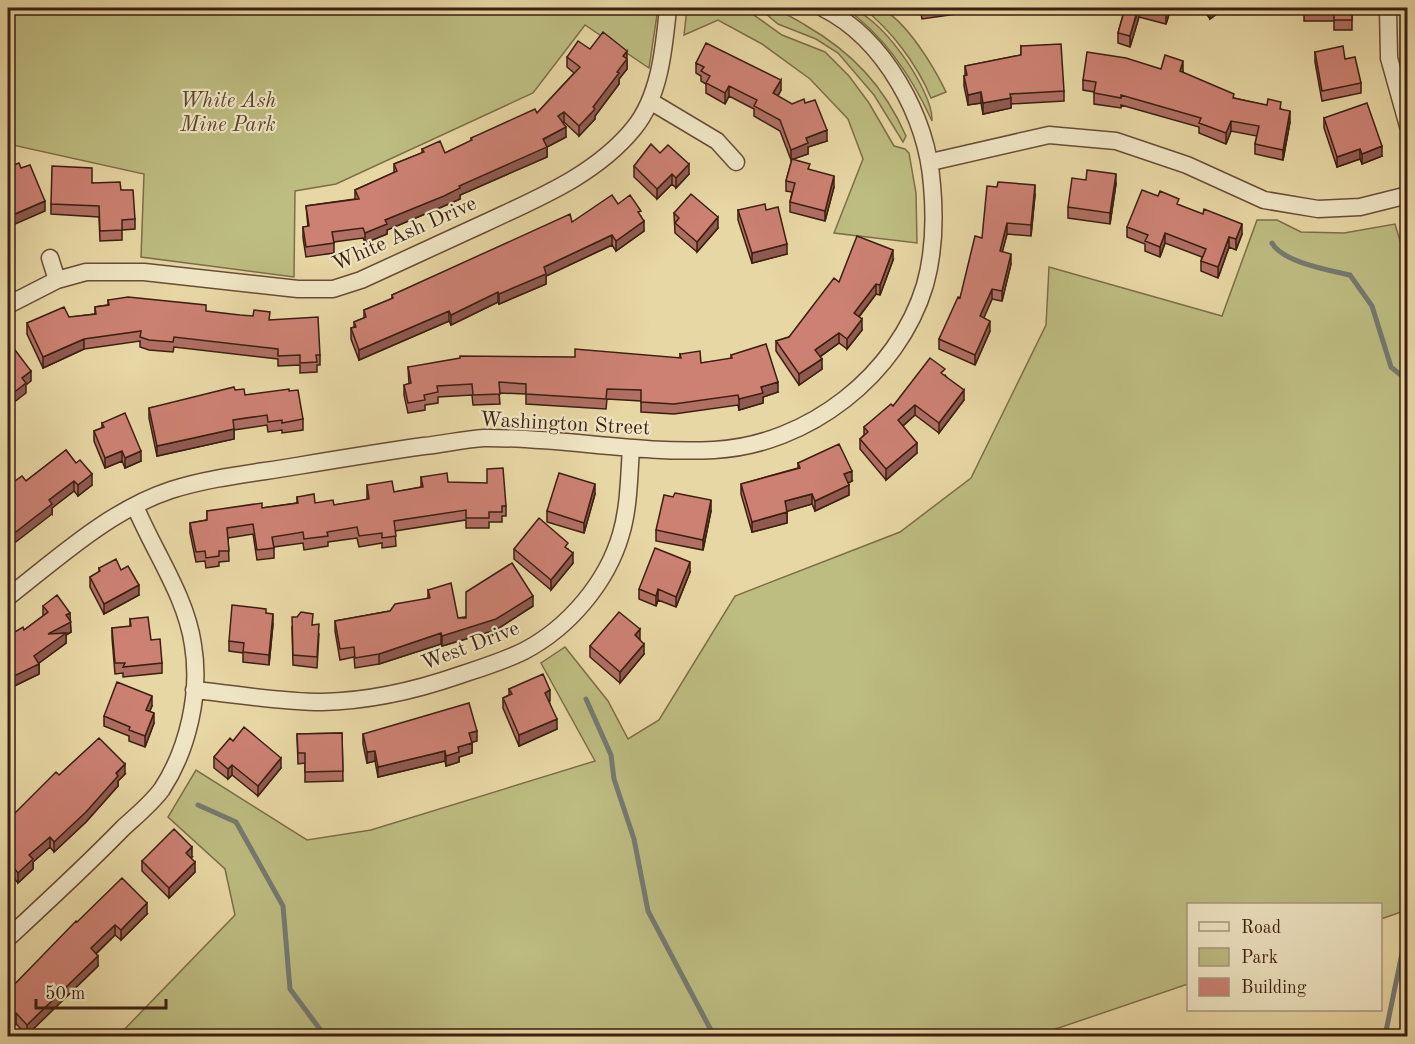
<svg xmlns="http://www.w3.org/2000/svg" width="1415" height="1044" viewBox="0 0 1415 1044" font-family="'Old Standard TT',serif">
  <rect width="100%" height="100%" fill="#e7d7a4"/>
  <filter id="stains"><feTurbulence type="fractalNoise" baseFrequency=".00333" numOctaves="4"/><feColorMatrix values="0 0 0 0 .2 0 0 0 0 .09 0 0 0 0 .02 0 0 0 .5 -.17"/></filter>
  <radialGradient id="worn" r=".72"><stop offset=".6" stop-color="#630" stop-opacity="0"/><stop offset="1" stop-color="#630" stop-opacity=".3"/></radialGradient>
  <!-- green -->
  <path fill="#bdbc81" stroke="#7d6e48" stroke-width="1.5" d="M8,8h650l-9,60 -64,-43 -52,68 -197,91 -41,7 -1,86 -153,-20 3,-83 -136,-30z
    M687,8h57l38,27 43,17 24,24 20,27 25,43 11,3 4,4 7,40 1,50 -83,-10 29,-74 -15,-40 -38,-40 -48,-35 -44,-24 -34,15z
    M759,8c18,-1 31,8 46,17 47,27 79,61 101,111l-3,6 -29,-47 -36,-42 -22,-14 -38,-15z
    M845,8c31,-1 89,83 87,113 -20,-44 -47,-85 -87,-113z
    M863,8c5,-1 14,-2 19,1 25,13 52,58 64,83l-15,6c-14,-34 -40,-68 -68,-90z
    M1257,220h20l24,12 43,1 51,-9 12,40v646l-26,9 -1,-15h-192v80l-153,52h-917l117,-121 -10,-46 -57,-52 28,-47 111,70 64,-10 224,-69 -54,-98 24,-16 43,54 20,38 31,-19 76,-124 165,-64 71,-54 75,-153 3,-58 173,49z"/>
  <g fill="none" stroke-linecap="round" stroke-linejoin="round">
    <!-- stream -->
    <path stroke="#757a71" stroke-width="5" d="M1272,243c10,19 57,27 78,32l22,31 19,61 17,14
      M586,699l25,56 3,24 20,60 14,72 65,123
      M198,805l38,17 47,84 7,83 35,47
      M1385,1036l23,-112"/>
    <defs>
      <path id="minor" d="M1388,8l1,50 19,68
        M650,101l67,40 19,21
        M931,162l118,-27 67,6 71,24 77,35 54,9 42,-2 48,-12
        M50,258l7,22
        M8,305l49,-25 29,-8h58l154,17h35l28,-9c41,-19 83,-38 124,-57 53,-25 111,-48 149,-95 26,-32 30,-80 34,-120
        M8,597c50,-39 102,-87 163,-107 40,-13 85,-17 126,-24 42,-7 85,-14 127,-20 20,-2 41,-7 60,-8 77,-1 153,16 230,12 94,-5 184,-75 211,-165 9,-32 10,-67 7,-100 -5,-68 -47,-146 -109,-177
        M194,690c42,4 86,12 128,12 48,-1 92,-11 138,-27 21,-7 44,-14 64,-24 44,-23 83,-68 97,-117 8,-27 8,-57 10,-86
        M8,938c39,-36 78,-72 115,-110 13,-12 29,-25 39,-39 26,-40 39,-96 31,-144 -7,-49 -39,-93 -58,-139"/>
    </defs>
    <!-- minor casing -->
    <use href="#minor" stroke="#684d35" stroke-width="19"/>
    <!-- minor -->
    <use href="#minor" stroke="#efe5c4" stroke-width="16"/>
  </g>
  <!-- wall -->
  <path fill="#af6f63" stroke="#3d1f10" stroke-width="1.5" d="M920,8h36v6l-34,5z
    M1125,8h46l-5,16 -27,-7 -9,30 -12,-4v-10z
    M1202,8h20v2l-12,9z
    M1304,8h48v22h-18v-9h-30z
    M1021,46l43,45v10l-53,3v4l-28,6 -2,-11 -13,2 -4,-19v-10h1v-10l56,-11z
    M590,49l37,12v8l-8,10v5l-24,32v3l-16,17 -15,-14 -1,1 3,14 -19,10v10l-87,38v4l-16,7 -57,24v4l-22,9 -2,-5 -29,4v11l-28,4 -3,-19v-11h5l-2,-21 49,-7v-9l39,-17v-9l28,-11v-4l23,4 26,-12v-3l66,-25 37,-40 -7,-6v-10z
    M1315,52l30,7 16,24v10l-39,8 -7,-39z
    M696,63l85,27 -3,6 49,45 -19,6v7l-16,5 18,11 24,17 -9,34 -35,-9v-10l2,-10 -6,-1v-10l6,-22 -1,1 -11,-29 -26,-15v-7l-25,-13 -4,8 -19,-11v-9l-5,-3v-5l-5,-3z
    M1183,71v2l51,25 47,11 9,13 -7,38 -28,-6v-10l2,-8 -26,-5 -5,13 -27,-11v-6l-78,-22v3l-27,-4v-12l-11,-2v-10z
    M1324,118l58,38 -20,8 -2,-5 -23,8 -13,-39z
    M660,153l29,21 -13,14 -4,-4 -15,15 -23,-22v-11z
    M92,183l29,7 14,29v10l-13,1v10l-22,1 -1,-24 -48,-3v-10z
    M1116,184l-6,40 -42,-6v-11z
    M1035,195l-4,41 -24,-2 -5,18 9,12 -9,37 -10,-2 -9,19 7,13 -15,34 -36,-16v-10l21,-41 22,-60z
    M618,204l23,12 3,15 -28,20 -4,-6 -66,31v8l-47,20 -1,-2 -47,23 -2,-4 -90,39 -8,-21v-11l3,-1v-5l10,-4v-8l28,-11v-4z
    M1179,205l63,29 -6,16 -7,-3 -11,31 -17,-7v-10l1,-4 -37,-14 -5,14 -15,-6v-7l-18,-7v-10z
    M738,210h28l21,44 -35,9 -14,-43z
    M674,213l44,15 -21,24 -22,-19z
    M893,260l-13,35 -4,-1 -17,23 3,13 -15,19 -8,-6 -19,14 2,12 -23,16 -23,-34v-10l13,-4z
    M108,300l162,20 50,35v10h-3v7l-17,1v-8l-22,1v-7l-104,-12 -1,5 -24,-2 -9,-3v-6l-56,8 -41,19 -16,-34v-11l68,-9v-7l13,-2z
    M680,354l21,9 30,-4v-4l47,37 -15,5v6l-24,7 -1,-5 -64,9 -33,-2v-11l-34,-2 -1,10 -80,-5v-10l-27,-1 1,11 -27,1 -1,-10 -34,2v6l-13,2v5l-17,3 -4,-18v-10l5,-1 -1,-17 272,-9z
    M945,375l19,25 -25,33 -24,-18 -12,11 14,27 -31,27 -26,-31v-10l4,-4v-8l29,-21z
    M235,390l10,5 44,-4 14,28v11l-21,3v-3l-14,2 -1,-7 -33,5v9l-77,17 -8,-38v-10z
    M102,423l39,38 -16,7 -3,-7 -17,7 -11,-27v-10l8,-3z
    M66,450l26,35 -14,11 -4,-5 -22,17v6l-26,-33z
    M798,463l54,18 -4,2 1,12 -34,16 -3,-7 -25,7v12l-35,9 -11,-38v-10l57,-16z
    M421,477l27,5 58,24v10h-4v6h-13v6h-23v-8l-71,11 1,15 -14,2v-5l-23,4 -2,-9 -29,4v4l-24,4 -1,-7 -29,4v11l-17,2 -4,-26 -25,4 1,23 -10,1v4l-13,2 -1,-7 -9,1 -6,-29v-10l17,-3v-9l55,-3 35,-5v-6l18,6 19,2 33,-5v-15l27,7 27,-5z
    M595,494l-11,39 -37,-11v-11z
    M711,511l-8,39 -47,-9v-11z
    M514,549h54l5,14 -22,27 -37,-31z
    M99,568l40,27 -35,19 -14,-27v-10l9,-5z
    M690,572l-14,35 -18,-7 -2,6 -17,-7v-10z
    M428,590l30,28 75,-12 -37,24 -54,16 -1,-2 -62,20 -24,4 -1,-11 -14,3 -5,-29v-10l55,-10 38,-13z
    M43,606l27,15 1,11 -5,3v8l-27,20v11l-31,15v-53l16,-6 19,-14z
    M266,613l7,11 -4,41 -26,-3v-9l-14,-2v-10z
    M130,619l21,21 11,23v10l-39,4v-4l-8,1 -3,-36v-10l18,-1z
    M313,625l6,9 -2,34 -24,-3 -1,-38z
    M590,646l54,8 -24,29 -30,-26z
    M509,689l41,12h-1l8,28 -38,17 -16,-38v-10l6,-3z
    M152,706l-3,6 5,11 -9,24 -16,-6v-5l-25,-10v-10z
    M342,733l1,48 -38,1v-19l-7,1 -1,-30z
    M363,734l114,7 -5,1v11l-13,4v5l-13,4 -1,-5 -67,16 -3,-16 -8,2 -4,-19z
    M233,741l48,27 -23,28 -26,-21 -4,4 -14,-11v-11z
    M125,774l-7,7v5l-32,36 -32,30 -4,-5 -17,15v7l-15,14 -10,-12v-51l51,-45z
    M192,857l-1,1 4,14 -26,26 -27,-27v-10z
    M147,914l-26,26 -6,-5 -19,19 2,12 -71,69 -11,-11 -8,7v-40l69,-69z"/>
  <!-- shaded-wall -->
  <path fill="#8f5a50" stroke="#3d1f10" stroke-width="1.5" d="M1139,8v9l-9,30v-11z
    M1168,8h3l-5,16v-10z
    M1210,8h12v2l-12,9z
    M627,51v18l-8,10v5l-24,32v3l-16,17v-10l14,-19 24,-35 6,-16z
    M1183,61v10l-3,11v-11z
    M781,80v10l-8,14v-11z
    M729,86v10l-4,8v-11z
    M981,92v11l-13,2v-10z
    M1011,98v10l-28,6v-11z
    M1290,111v11l-7,38v-10z
    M564,112v10l-6,5v-11z
    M1231,121v10l-5,13v-11z
    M566,127v10l-19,10v10l-87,38v4l-16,7 -57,24v4l-22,9v-10l20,-13 74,-34z
    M827,130v11l-19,6v7l-17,6v-10l15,-12z
    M1382,146v10l-20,8v-10z
    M1360,149v10l-23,8v-10z
    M689,164v10l-13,14v-10z
    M672,174v10l-15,15v-10z
    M1116,174v10l-6,40v-11z
    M834,176v11l-9,34v-10z
    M1035,185v10l-4,41v-11z
    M45,201v10l-37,16v-10z
    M718,217v11l-21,24v-10z
    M644,221v10l-28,20v-10z
    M1007,223v11l-7,27v-10z
    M1242,224v10l-6,16v-11z
    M1165,233v10l-5,14v-10z
    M612,235v10l-66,31v8l-47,20v-10l45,-27z
    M1229,237v10l-11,31v-11z
    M787,244v10l-35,9v-10z
    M893,250v10l-13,35v-10z
    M1011,254v10l-9,37v-10z
    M876,284v10l-22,29v-10z
    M992,289v10l-12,28v-11z
    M498,292v10l-47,23v-10z
    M449,311v10l-90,39v-10z
    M862,319v11l-15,19v-10z
    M990,321v10l-15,34v-10z
    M839,333v10l-24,17v-10z
    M84,339v10l-41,19v-11z
    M822,359v10l-23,16v-11z
    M31,371v10l-5,4v8l-18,14v-10l14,-19z
    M778,382v10l-15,5v6l-24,7v-11l22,-12z
    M964,390v10l-25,33v-10z
    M915,405v10l-17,15v-10z
    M234,429v10l-77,17v-10z
    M917,443v10l-31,27v-11z
    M122,451v10l-17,7v-10z
    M141,451v10l-16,7v-10z
    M852,471v10l-8,4v-11z
    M92,474v11l-14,11v-11z
    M74,481v10l-22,17v6l-44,34v-10l41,-38z
    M595,484v10l-11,39v-10z
    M849,485v10l-34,16v-10z
    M812,494v10l-27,8v-11z
    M711,500v11l-8,39v-10z
    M787,512v11l-35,9v-10z
    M573,553v10l-22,27v-10z
    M690,562v10l-14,35v-10z
    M139,585v10l-35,19v-10z
    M658,589v11l-2,6v-10z
    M533,596v10l-37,24 -54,16v-10z
    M70,613l1,19 -5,3v8l-31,23 4,-2v10l-31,15v-10l26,-23 14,-22 18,-19z
    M273,614v10l-4,41v-10z
    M640,629v11l-5,-5z
    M441,633v11l-62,20v-10z
    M644,644v10l-24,29v-11z
    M550,690v11l-5,2v-10z
    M152,696v10l-6,14v-10z
    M154,713v10l-9,24v-11z
    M557,719v10l-38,17v-11z
    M477,731v10l-8,2v-10z
    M472,743v10l-13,4v5l-13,4v-10l12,-9z
    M375,751v10l-8,2v-11z
    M445,751v10l-67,16v-10z
    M281,758v10l-23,28v-10z
    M125,764v10l-7,7v5l-32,36 -32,30v-10z
    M232,765v10l-4,4v-10z
    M50,837v10l-17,15v7l-15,14v-10l11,-18z
    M192,847v10l-6,7v-11z
    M195,862v10l-26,26v-10z
    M147,903v11l-26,26v-10z
    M115,925v10l-24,23v-10z
    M98,956v10l-71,69v-10z
    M16,1013v11l-8,7v-10z"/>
  <!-- building -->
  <path fill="#cc8173" stroke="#3d1f10" stroke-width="1.5" d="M1125,8h13l-8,28 -12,-3z
    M1142,8h26l-2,6z
    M1304,8h48v12h-18v-9h-30z
    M603,32l24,19 -4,5 4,3 -10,13 2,1 -26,34 2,2 -16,17 -15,-14 -6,4 8,11 -23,12 4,8 -88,39 1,2 -16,8 -59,24 2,4 -22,9 -2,-5 -31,4 2,11 -28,4 -3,-20 6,-1 -3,-20 53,-7 -4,-9 42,-19 -3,-7 30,-12 -2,-3 18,-8 5,12 27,-13 -1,-2 64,-29 2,4 43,-46 -13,-10 11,-16 12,8z
    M706,43l75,37 -8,13 19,11 12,-5 1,4 10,-3 12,30 -21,8 2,5 -17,7 -11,-30 -26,-14 3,-6 -28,-14 -4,7 -19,-10 4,-7 -9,-5 3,-4 -8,-4z
    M1061,44l3,47 -54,3 1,4 -28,5 -2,-11 -13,3 -4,-19 3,-1 -2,-9 56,-11v-9z
    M1343,46l2,13 10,-2 6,26 -39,8 -7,-39z
    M1087,52l39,6 35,11 4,-14 18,6 -3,10 54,23 -1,4 34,7 1,-6 13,3 -1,7 10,2 -7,39 -28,-6 4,-18 -28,-5 -5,12 -27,-10 2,-5 -80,-23v3l-27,-5 2,-11 -13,-2z
    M1367,103l15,43 -20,8 -2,-5 -23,8 -13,-39z
    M651,144l9,9 8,-8 21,19 -13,14 -4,-4 -15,15 -23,-23z
    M792,159l18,5 -2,5 26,7 -9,35 -35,-9 5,-19 -9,-2z
    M19,163l2,5 9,-3 15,36 -37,16v-45h1l-1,-5z
    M52,166l40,2v15l28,-1 1,8h12l2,29 -13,1v10l-22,1 -1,-25 -48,-2z
    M1087,170l29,4 -6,39 -42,-6 4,-29 14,2z
    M998,182l37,3 -4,40 -24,-2 -7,28 11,3 -9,37 -10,-2 -12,27 10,5 -15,34 -36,-16 19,-42 2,1 15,-62 7,2 5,-52 10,1z
    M1142,190l16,6 2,-5 19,8 -2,5 26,10 1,-5 38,15 -6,15 -7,-2 -11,30 -17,-6 5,-12 -41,-16 -5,14 -15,-6 3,-6 -21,-8z
    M691,194l27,23 -21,25 -22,-19 4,-5 -5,-5z
    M612,195l6,9 12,-9 11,16 -3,1 6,9 -28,20 -4,-6 -68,32 2,7 -47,20 -1,-2 -47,23 -2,-4 -90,39 -8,-22 5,-1 -2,-5 12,-5 -2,-7 29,-12 -1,-3 178,-81 2,8z
    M765,204l1,6 12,-3 9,37 -35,9 -14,-43z
    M857,236l36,14 -13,35 -4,-1 -22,29 8,6 -15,20 -8,-6 -24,17 7,9 -23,15 -23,-33 13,-4 45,-59 5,4z
    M128,297l78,8v6l34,4 13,1 1,-6 16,2 -1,8 49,-3 2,38h-4l1,7 -17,1v-8l-22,1v-7l-104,-12 -1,5 -24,-2 -9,-3 1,-6 -57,8 -41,18 -16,-34 37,-16 5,10 27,-3 -1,-7 14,-2 -1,-5z
    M766,344l12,38 -17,5 2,6 -24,6 -1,-4 -64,9 -33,-2v-12l-34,-1 -1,10 -80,-5v-10l-27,-2 1,12 -27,1 -1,-11 -35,2 1,6 -14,3 1,5 -17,3 -4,-18 7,-2 -3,-16 52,-9v-2l115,1v-8l106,9 -1,-4 20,-3 1,12 31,-5 -1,-3z
    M12,346l19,25 -9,7 4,5 -18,14v-47z
    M930,358l15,11 -4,4 23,17 -25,33 -24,-18 -17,15 19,23 -31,26 -26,-30 8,-7 -4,-5 27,-23 2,2z
    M234,387l1,3 9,-1 1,6 44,-6v2l9,-1 5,29 -21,4v-3l-14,2 -1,-7 -34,5 1,9 -77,17 -8,-38z
    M125,413l16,38 -16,7 -3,-7 -17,7 -11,-27 10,-4 -2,-4z
    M839,444l13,27 -8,3 5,11 -34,16 -3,-7 -27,7 2,11 -35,10 -11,-38 59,-16 -2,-5z
    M66,450l10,13 4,-3 12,14 -14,11 -4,-4 -25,19 3,4 -44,34v-52l14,-10 4,5z
    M503,468l3,38h-4v6h-13v6h-23v-8l-72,11 2,15 -14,2v-5l-23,3 -2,-9 -30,5 1,4 -24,3 -1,-7 -31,5 2,11 -17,2 -4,-26 -26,4 2,23h-10v5l-13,2 -1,-7 -9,1 -6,-29 17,-3v-9l55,-8v5l36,-5 -1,-6 17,-3 1,9 18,-3 1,5 35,-6 -2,-14 25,-4 2,11 29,-5 -2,-10 26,-4 1,9 39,1v-14z
    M559,473l36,11 -11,39 -37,-12z
    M675,493l36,7 -8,40 -47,-10 8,-35 9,2z
    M539,518l29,25 -3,4 8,6 -22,27 -37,-31z
    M655,548l35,14 -14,35 -18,-8 -2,7 -17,-7z
    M116,559l5,11 7,-4 11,19 -35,19 -14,-27 10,-6 -1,-3z
    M512,563l21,33 -37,23 -54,17 -1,-3 -62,21 -24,4 -1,-11 -14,2 -5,-28 55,-10 5,-7 35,-6 -2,-8 23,-7 7,35h8v-26z
    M57,595l13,18 -4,2 5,7 -23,12 18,-1 -32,23 5,8 -31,15v-33l1,-1 -1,-2v-7l15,-9 1,3 24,-18 -5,-6z
    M232,605l34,4v4l7,1 -4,41 -26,-3 1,-9 -15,-2z
    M301,612l12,2 -1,11 7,-1 -2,33 -24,-2 -1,-38h5z
    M619,612l21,17 -5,6 9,9 -24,28 -30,-26z
    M148,617l3,23 9,-1 2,24 -39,4 2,-4h-10l-3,-35 19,-2 -1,-7z
    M543,674l7,16 -5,3 12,26 -38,16 -16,-37 9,-4 -3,-5z
    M117,682l35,14 -6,14 8,3 -9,23 -16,-6 1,-3 -26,-11z
    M469,703l8,28 -8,2 3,10 -14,4 1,5 -13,4 -1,-5 -67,16 -3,-16 -8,1 -4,-18z
    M244,727l37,31 -23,28 -26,-21 -4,4 -14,-12 16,-19 3,3z
    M342,733l1,38 -38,1v-19h-7l-1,-19z
    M99,738l26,26 -9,9 2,3 -32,36 -32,30 -4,-5 -21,18 4,4 -15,14 -10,-12v-41l48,-48 3,3z
    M174,829l18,18 -6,6 9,9 -26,26 -27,-27z
    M122,878l25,25 -26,27 -6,-5 -24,23 7,8 -71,69 -11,-12 -8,8v-30l68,-70 1,1z"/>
  <g text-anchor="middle" stroke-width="4.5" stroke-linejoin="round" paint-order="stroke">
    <!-- park labels -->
    <g font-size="21" font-style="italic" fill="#5d462c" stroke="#efe5c4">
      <text x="228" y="107">White Ash<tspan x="228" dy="24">Mine Park</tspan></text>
    </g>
    <!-- street labels -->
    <g font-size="21" fill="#3d1f10" stroke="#efe5c4">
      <text transform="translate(404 233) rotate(-24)" y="7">White Ash Drive</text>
      <text transform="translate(565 423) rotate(3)" y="7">Washington Street</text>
      <text transform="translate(470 645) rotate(-21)" y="7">West Drive</text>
    </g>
  </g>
  <!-- margin -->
  <rect width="1415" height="1044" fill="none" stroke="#e7d7a4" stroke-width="30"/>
  <rect x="9" y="9" width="1397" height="1026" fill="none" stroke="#3d1f10" stroke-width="3"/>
  <rect x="15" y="15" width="1385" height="1014" fill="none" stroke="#3d1f10" stroke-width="1.5"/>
  <!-- legend -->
  <rect x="1187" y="903" width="195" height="108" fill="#efe5c4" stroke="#a8967c" stroke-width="1.5"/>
  <rect x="1199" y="922" width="30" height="9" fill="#efe5c4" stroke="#a8967c" stroke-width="1.5"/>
  <text x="1241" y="933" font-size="18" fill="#3d1f10">Road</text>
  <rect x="1199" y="948" width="30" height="18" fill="#bdbc81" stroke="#a8967c" stroke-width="1.5"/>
  <text x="1241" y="963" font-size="18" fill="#3d1f10">Park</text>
  <rect x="1199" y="978" width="30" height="18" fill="#cc8173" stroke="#a8967c" stroke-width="1.5"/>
  <text x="1241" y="993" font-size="18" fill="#3d1f10">Building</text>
  <!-- scale -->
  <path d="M36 999v9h130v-9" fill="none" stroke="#3d1f10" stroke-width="3"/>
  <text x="45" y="999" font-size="18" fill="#3d1f10" stroke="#efe5c4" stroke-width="4.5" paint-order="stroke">50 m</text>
  <rect width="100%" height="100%" filter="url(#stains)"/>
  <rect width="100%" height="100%" fill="url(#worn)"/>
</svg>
